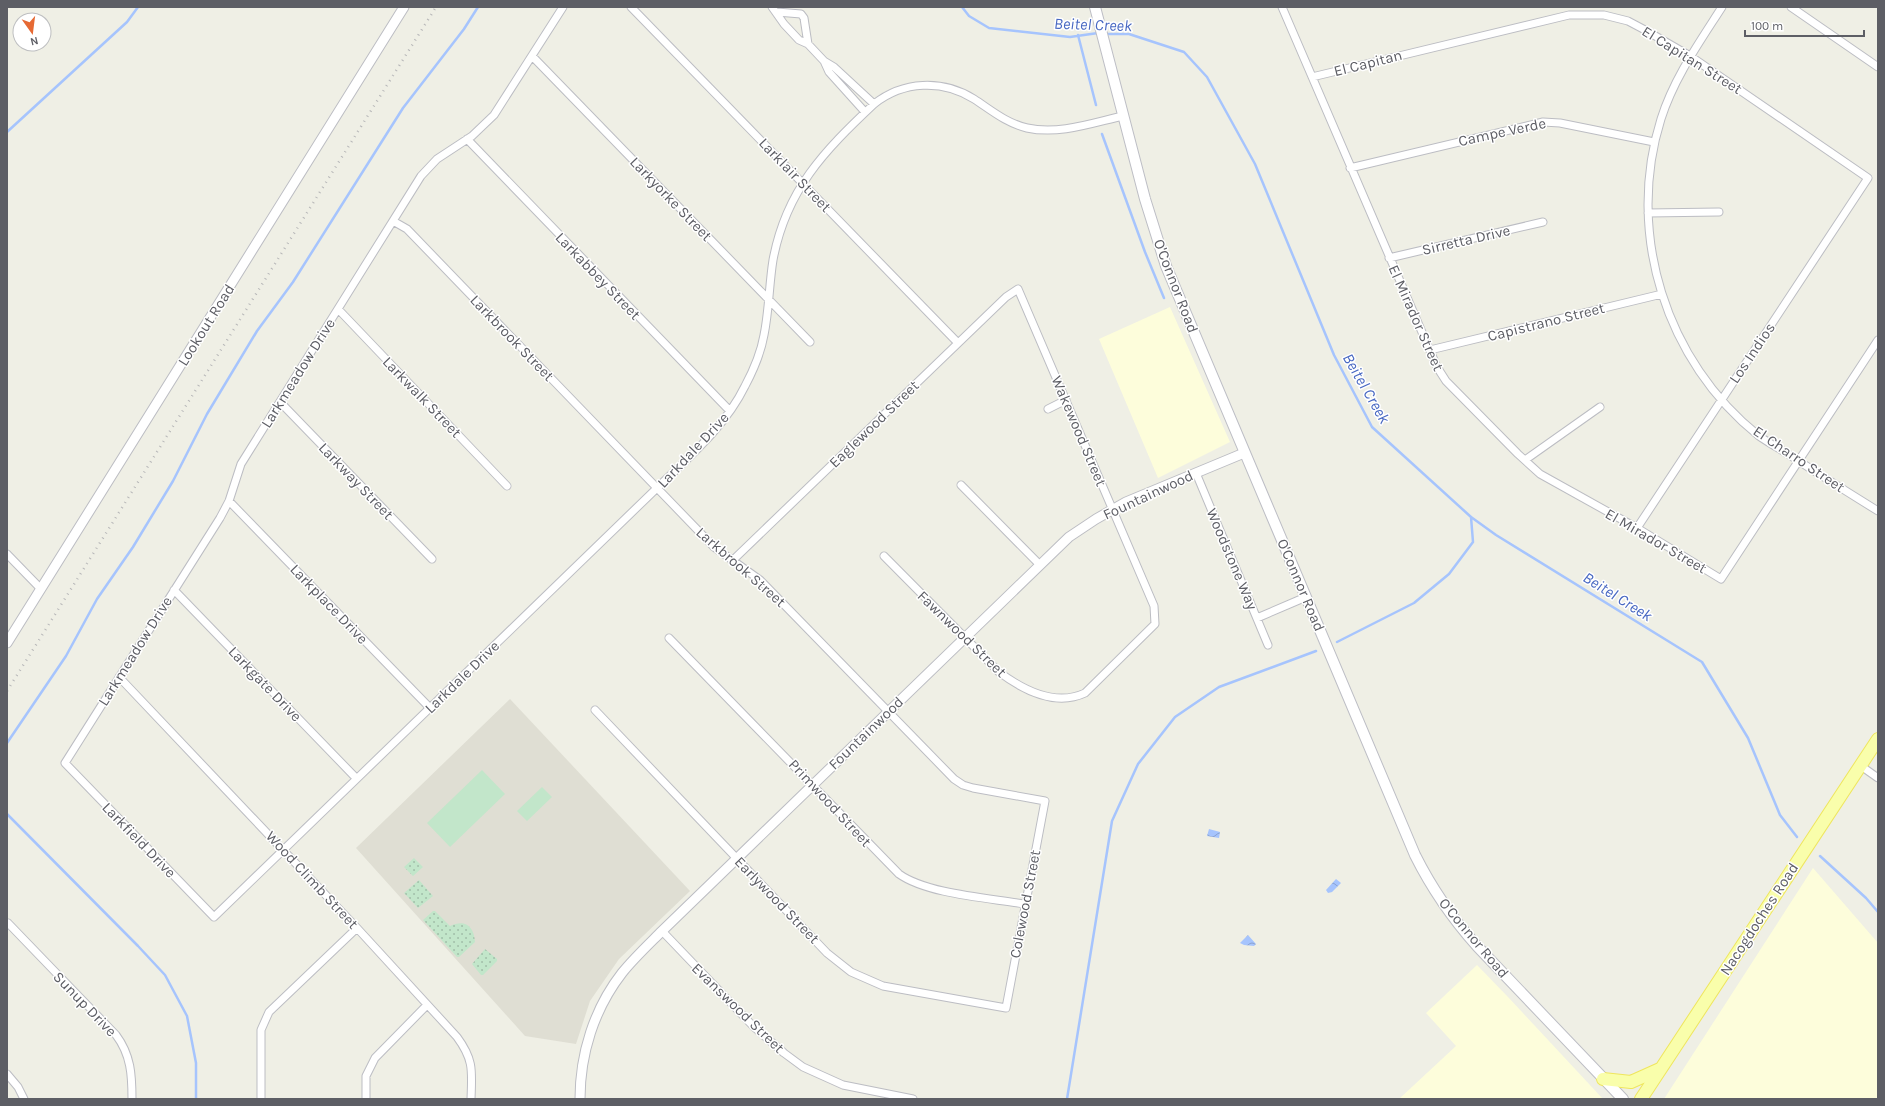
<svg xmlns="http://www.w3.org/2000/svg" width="1885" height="1106" viewBox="0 0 1885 1106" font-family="Karla,sans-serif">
  <defs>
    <pattern id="park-dots" width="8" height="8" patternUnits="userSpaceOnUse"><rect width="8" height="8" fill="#c2e6ca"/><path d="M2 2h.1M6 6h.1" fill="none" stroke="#a1bea8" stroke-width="1.8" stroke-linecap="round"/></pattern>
    <pattern id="water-waves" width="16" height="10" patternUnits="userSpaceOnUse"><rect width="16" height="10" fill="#a6c4fd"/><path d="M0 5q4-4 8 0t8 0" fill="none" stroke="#8aa2d0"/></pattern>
  </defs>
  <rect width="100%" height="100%" fill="#efefe5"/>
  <!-- commercial -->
  <path fill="#fdfddb" d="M1170,307l60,135 -72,36 -59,-139z
    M1813,868l65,75v156h-214z
    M1477,965l31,32 95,102h-204l57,-53 -30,-33z"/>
  <!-- education -->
  <path fill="#dfded3" d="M510,699l180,192 -71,68 -29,42 -14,43 -51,-8 -169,-188z"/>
  <!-- grass -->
  <path fill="#c2e6ca" d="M482,770l23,24 -55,53 -23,-24z
    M542,787l10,10 -25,24 -10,-10z"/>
  <!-- park -->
  <path fill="url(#park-dots)" d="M414,858l9,9 -10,9 -9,-9z
    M419,880l14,16 -15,12 -14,-15z
    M433,911h2l15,15c15,-7 24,0 25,16l-16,15h-2l-34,-37z
    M485,949l12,10v2l-14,14h-2l-9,-11z"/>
  <!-- water -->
  <path fill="url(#water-waves)" d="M1209,829l11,3 -1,6 -12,-2z
    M1336,879l5,4 -9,9 -4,1 -2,-3z
    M1248,935l8,9 -2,2 -10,-1 -4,-2z"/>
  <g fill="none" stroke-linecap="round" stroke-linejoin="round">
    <!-- stream -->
    <path stroke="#a6c4fd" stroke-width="2.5" d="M962,7l7,9 20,12 81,9 28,-4
      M1105,34h24l55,18 23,25 48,87 79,191 38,72 99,90 25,18 206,127 46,76 32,77 17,22
      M1078,35l18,70
      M7,132l120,-110 11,-15
      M1102,134l43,118 19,46
      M1337,642l77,-39 35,-29 24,-32 -2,-25
      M7,743l59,-87 31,-57 36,-52 40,-66 34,-67 50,-83 36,-49 110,-174 61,-79 14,-22
      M7,814l131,132 27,29 22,41 9,47v36
      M1820,856l46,42 12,14
      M1067,1099l45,-278 26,-57 37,-47 44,-30 97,-36"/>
    <defs>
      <path id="minor" d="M563,7l-69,108 -22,21 -35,23 -16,17 -180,288 -12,37 -9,17 -155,245 149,154 443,-429c32,-31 68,-61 88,-102 8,-15 16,-34 19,-51 5,-24 5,-50 9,-75 13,-70 51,-109 101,-156 29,-23 68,-25 100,-5 17,11 32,24 53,29 32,7 65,-5 96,-12
        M631,7l327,336
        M772,7l12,17 15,16 9,4 16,17 10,6 40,37
        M1282,7l155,360 9,14 72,73 22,20 97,54 84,51 157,-239
        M1722,7c-23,36 -48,71 -61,112 -36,114 5,243 98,317 10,7 21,13 32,20 29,19 58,37 87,55
        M1791,7l87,60
        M777,12l24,2 3,4 4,26
        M532,56l278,286
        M824,61l5,11 36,40
        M1312,77l257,-62h35l24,6 17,9 45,26 178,122 -231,350
        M467,139l263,272
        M1350,168l193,-46 17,1 94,19
        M1648,213l71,-1
        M393,221l14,8 307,318 46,33 194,199 9,6 10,3 72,13 -39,207 -123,-22 -32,-14 -24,-19 -232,-243
        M1389,258l154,-36
        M338,309l169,177
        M1430,350l232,-56
        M280,402l152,157
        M1048,409l18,-9
        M1525,460l75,-53
        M1196,473l72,172
        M961,485l78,79
        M229,501l201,207
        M7,554l34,35
        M732,561l274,-264 12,-8 136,317 1,18 -70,69c-30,14 -62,-3 -86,-21l-115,-116
        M174,590l182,188
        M1257,618l49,-21
        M669,638l230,236c28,20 90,24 125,30
        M119,677l238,251 100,109c17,23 15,34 14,62
        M1861,766l17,12
        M7,924l1,-1 108,112c15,20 16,40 16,64
        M662,931l91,95 31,27 19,14 40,18 70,14
        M7,1074l11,13 6,12
        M261,1099v-69l8,-18 88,-84
        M366,1099v-23l9,-18 52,-53"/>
      <path id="tertiary" d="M7,643l397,-636
        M580,1099c0,-45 14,-90 42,-126 12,-15 26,-28 40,-42l407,-394 27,-18 30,-17 118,-49"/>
      <path id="secondary" d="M1095,7l50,192 21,67 249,589c17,34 37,63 62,91l146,153"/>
      <path id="primary" d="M1603,1079l28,3 29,-13
        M1641,1099l237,-360"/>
    </defs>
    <!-- minor casing -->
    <use href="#minor" stroke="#bcbdc3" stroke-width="9"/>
    <!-- tertiary casing -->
    <use href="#tertiary" stroke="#bcbdc3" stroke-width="11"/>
    <!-- secondary casing -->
    <use href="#secondary" stroke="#bdbec5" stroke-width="12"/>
    <!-- primary casing -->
    <use href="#primary" stroke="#efe65e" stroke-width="14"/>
    <!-- minor -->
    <use href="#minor" stroke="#fff" stroke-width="7"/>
    <!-- tertiary -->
    <use href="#tertiary" stroke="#fff" stroke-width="9"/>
    <!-- secondary -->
    <use href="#secondary" stroke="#fff" stroke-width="10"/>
    <!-- primary -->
    <use href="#primary" stroke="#f9feab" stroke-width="12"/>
    <!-- rail -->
    <path stroke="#b7b7b8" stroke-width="2.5" stroke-dasharray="1 5" stroke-linecap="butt" d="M7,691l429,-684"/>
  </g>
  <g text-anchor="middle" stroke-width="3" stroke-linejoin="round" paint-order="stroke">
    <!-- street labels -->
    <g font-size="15" fill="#5d5e65" stroke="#fff">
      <text transform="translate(1692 60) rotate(32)" y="5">El Capitan Street</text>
      <text transform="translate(1368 63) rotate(-14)" y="5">El Capitan</text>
      <text transform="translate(1502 132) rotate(-12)" y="5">Campe Verde</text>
      <text transform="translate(795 175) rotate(46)" y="5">Larklair Street</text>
      <text transform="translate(671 199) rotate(46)" y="5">Larkyorke Street</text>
      <text transform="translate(1466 240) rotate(-13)" y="5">Sirretta Drive</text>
      <text transform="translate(598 276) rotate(46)" y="5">Larkabbey Street</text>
      <text transform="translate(1176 286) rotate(69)" y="5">O'Connor Road</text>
      <text transform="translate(1416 318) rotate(66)" y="5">El Mirador Street</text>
      <text transform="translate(1546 322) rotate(-14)" y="5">Capistrano Street</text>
      <text transform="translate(206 325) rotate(-58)" y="5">Lookout Road</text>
      <text transform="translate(512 338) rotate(46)" y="5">Larkbrook Street</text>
      <text transform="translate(1752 353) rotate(-56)" y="5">Los Indios</text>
      <text transform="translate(298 373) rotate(-58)" y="5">Larkmeadow Drive</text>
      <text transform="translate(422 397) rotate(46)" y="5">Larkwalk Street</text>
      <text transform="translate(874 424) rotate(-44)" y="5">Eaglewood Street</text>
      <text transform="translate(1079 431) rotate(67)" y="5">Wakewood Street</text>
      <text transform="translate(693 450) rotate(-47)" y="5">Larkdale Drive</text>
      <text transform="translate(1799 459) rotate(34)" y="5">El Charro Street</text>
      <text transform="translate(356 481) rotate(46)" y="5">Larkway Street</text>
      <text transform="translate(1148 495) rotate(-25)" y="5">Fountainwood</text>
      <text transform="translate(1656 541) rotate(30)" y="5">El Mirador Street</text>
      <text transform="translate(1232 559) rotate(67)" y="5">Woodstone Way</text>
      <text transform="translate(741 567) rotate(41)" y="5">Larkbrook Street</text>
      <text transform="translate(1301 585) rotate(67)" y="5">O'Connor Road</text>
      <text transform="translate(329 604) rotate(46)" y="5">Larkplace Drive</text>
      <text transform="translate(962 634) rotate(44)" y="5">Fawnwood Street</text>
      <text transform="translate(135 651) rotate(-58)" y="5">Larkmeadow Drive</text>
      <text transform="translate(462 677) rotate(-44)" y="5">Larkdale Drive</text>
      <text transform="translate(265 684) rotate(46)" y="5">Larkgate Drive</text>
      <text transform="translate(866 733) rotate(-44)" y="5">Fountainwood</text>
      <text transform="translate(830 803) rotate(47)" y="5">Primwood Street</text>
      <text transform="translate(139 840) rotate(46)" y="5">Larkfield Drive</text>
      <text transform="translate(312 880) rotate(47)" y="5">Wood Climb Street</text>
      <text transform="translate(777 900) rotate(46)" y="5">Earlywood Street</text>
      <text transform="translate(1025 904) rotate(-79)" y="5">Colewood Street</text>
      <text transform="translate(1759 919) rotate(-57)" y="5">Nacogdoches Road</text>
      <text transform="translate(1474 938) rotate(50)" y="5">O'Connor Road</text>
      <text transform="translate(85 1004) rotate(46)" y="5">Sunup Drive</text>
      <text transform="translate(738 1008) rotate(44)" y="5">Evanswood Street</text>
    </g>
    <!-- water labels -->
    <g font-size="16" font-style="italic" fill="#4868c2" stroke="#fff">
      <text transform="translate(1093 24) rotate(2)" y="6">Beitel Creek</text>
      <text transform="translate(1367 388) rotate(60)" y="6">Beitel Creek</text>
      <text transform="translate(1618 596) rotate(32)" y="6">Beitel Creek</text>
    </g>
  </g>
  <!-- border -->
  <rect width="1885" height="1106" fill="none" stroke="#5d5e65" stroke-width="16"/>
  <!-- north arrow -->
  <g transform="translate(32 32) rotate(166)"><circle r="19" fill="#ffffff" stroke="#bebfc1"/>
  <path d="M0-3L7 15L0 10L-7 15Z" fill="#e66933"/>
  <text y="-6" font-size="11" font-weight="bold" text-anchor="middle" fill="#5d5e65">N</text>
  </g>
  <!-- scale -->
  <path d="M1745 30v6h119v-6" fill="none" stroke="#5d5e65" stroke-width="2"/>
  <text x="1751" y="30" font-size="12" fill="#5d5e65" stroke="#ffffff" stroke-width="3" paint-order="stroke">100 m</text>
</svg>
